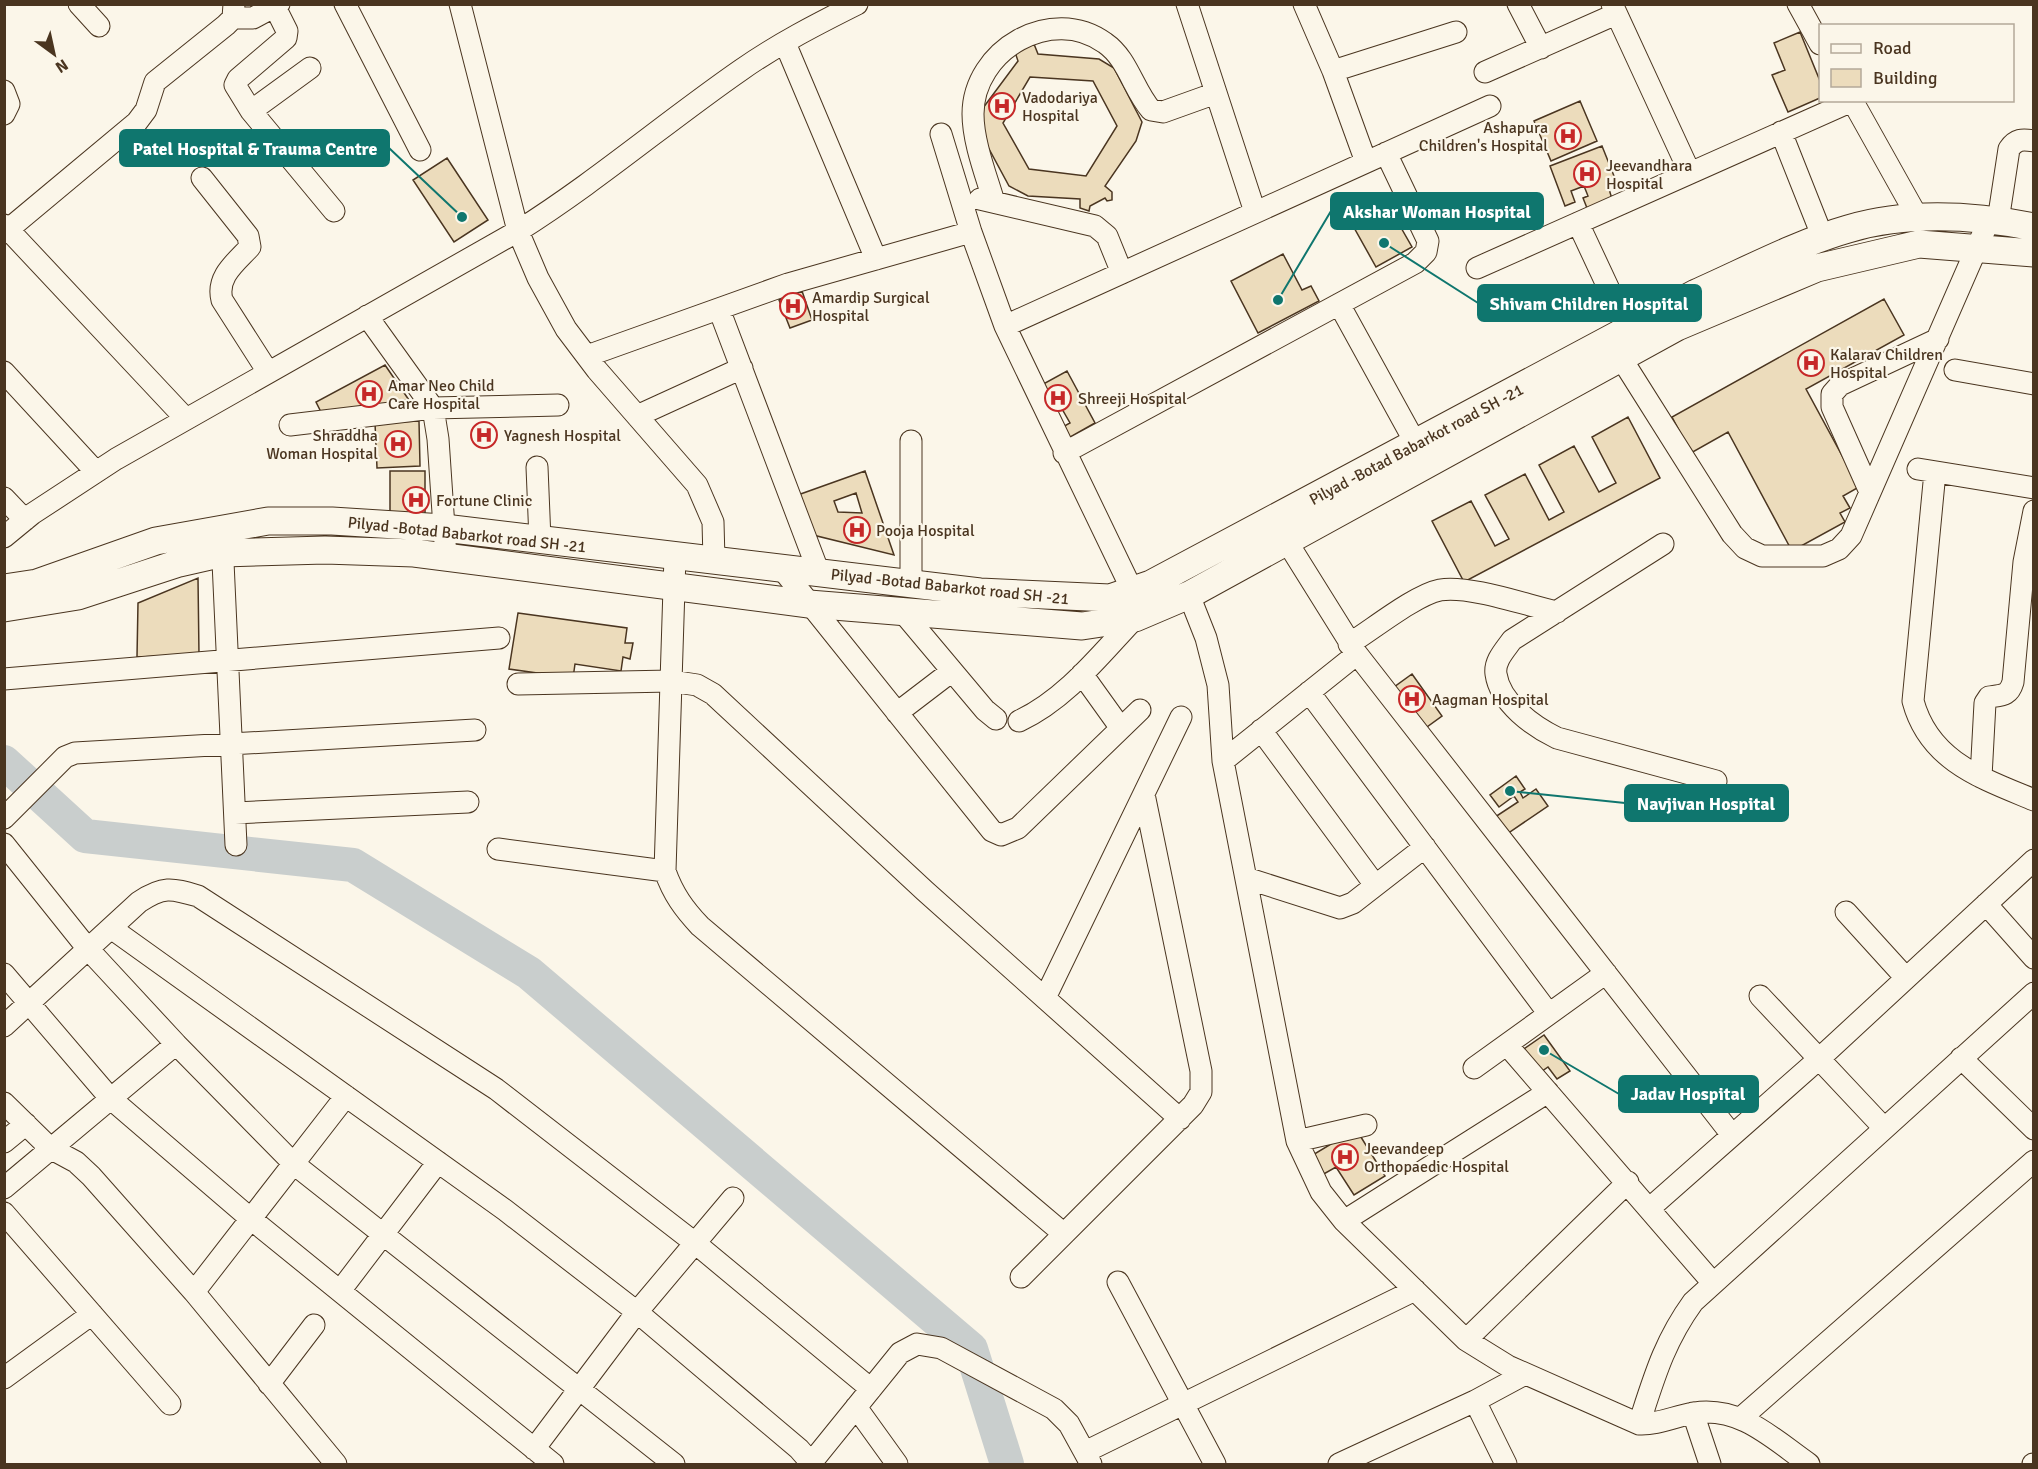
<svg xmlns="http://www.w3.org/2000/svg" width="2038" height="1469" viewBox="0 0 2038 1469" font-family="Signika,sans-serif">
  <rect width="100%" height="100%" fill="#fbf6e9"/>
  <g fill="none" stroke-linecap="round" stroke-linejoin="round">
    <!-- river -->
    <path stroke="#c9cecd" stroke-width="34" d="M4,762l81,74 268,29 176,108 442,376 36,115"/>
  </g>
  <!-- building -->
  <path fill="#ecdcbc" stroke="#4a3520" stroke-width="1.5" fill-rule="evenodd" d="M1800,32l20,49v17l-32,14 -16,-37 13,-5 -11,-27z
    M1034,44l4,10 61,5 15,9 28,54 -6,19 -31,45 7,6v8l-5,1 -2,-3 -15,8 -1,5 -9,-3v-9l-52,-3 -19,-10 -28,-52 -1,-22 38,-51 -3,-9zM1030,77l63,4 24,45 -31,50 -57,-7 -26,-46z
    M1580,101l17,40 -46,20 -17,-40z
    M1602,146l16,40 -9,3 3,10 -25,9 -4,-10 5,-2 -4,-10 -13,5 4,11 -10,4 -15,-40z
    M447,158l41,62 -34,22 -41,-62z
    M1388,205l24,42 -36,20 -24,-43z
    M1283,254l19,36 9,-4 8,15 -61,32 -27,-52z
    M802,291l10,29 -22,8 -11,-28z
    M1884,299l20,36 -98,54 53,98 -16,9 7,12 -10,5 5,9 -53,29 -64,-119 -37,21 -19,-36z
    M385,365l26,38 -13,2 -5,-8 -4,2 2,6 -69,9 -6,-12z
    M1067,371l28,52 -30,17 -6,-11 11,-6 -8,-14 -11,6 -15,-27z
    M1628,417l32,61 -196,104 -32,-61 39,-20 24,45 14,-7 -24,-44 40,-21 24,46 15,-8 -25,-47 35,-19 25,46 17,-9 -24,-46z
    M419,421l1,45 -43,2 -2,-45z
    M390,471h35v45l-35,-1z
    M865,471l29,84 -81,-20 -18,-39zM856,493l6,20 -24,-1 -4,-11z
    M198,578l1,77 -62,2 1,-54z
    M518,613l109,15 -2,15h8l-3,16 -7,-2 -2,14 -46,-7 -2,14 -64,-9z
    M1412,674l30,42 -22,16 -30,-42z
    M1516,776l9,13 -5,3 3,6 13,-9 12,17 -44,30 -12,-17 26,-17 -4,-6 -15,11 -9,-12z
    M1544,1035l26,36 -13,8 -9,-12 -10,7 -17,-23z
    M1356,1129l29,47 -31,19 -18,-28 -14,8 -11,-19z"/>
  <g fill="none" stroke-linecap="round" stroke-linejoin="round">
    <defs>
      <path id="minor" d="M79,4l20,22
        M345,4l75,146
        M460,4l58,227 20,47 28,51 31,41 100,115 16,37 1,38
        M1187,4l68,208
        M1304,4l29,67 33,91
        M1518,4l23,44
        M1612,4l78,169
        M1798,4l22,40
        M275,7l12,24 -1,7 -48,41 -3,6 16,26 83,100
        M233,18h20l26,-14
        M785,43l91,216
        M1333,71l123,-39
        M1485,72l131,-58
        M4,91l5,13 -5,10
        M1852,100l66,118
        M251,111l59,-43
        M1781,132l42,106
        M941,134l30,98 34,94 128,266
        M202,178l46,58 2,11c-15,16 -34,30 -28,53l46,72
        M980,199l115,27 12,10 15,37
        M994,202c-8,-27 -21,-60 -21,-88 0,-64 79,-110 132,-71 23,16 28,46 46,67l12,2 53,-19
        M1998,221l11,-72c7,-10 13,-10 25,-8
        M1578,223l50,107
        M4,225l182,194
        M4,233l133,-111 9,-12 9,-28 71,-57 7,-7 1,-14
        M1477,268l375,-167
        M1339,304l77,140
        M719,309l100,264
        M367,316l66,92 5,31 8,118
        M1005,326l485,-220
        M587,356l201,-72 183,-52
        M1621,358l111,176 13,14 17,8h61l16,-7 12,-13 138,-316
        M1955,370l79,14
        M4,372l92,100
        M637,416l105,-48
        M290,425l143,-17 125,-3
        M1064,453l351,-190 11,-11 2,-11 -42,-88
        M537,467l3,73
        M1918,469l116,19
        M1935,472l-22,229c16,60 68,77 121,99
        M1870,492l-38,-85v-13l8,-9 98,-46
        M4,498l21,22
        M1279,529l78,125 375,481
        M4,537l28,-23 84,-55 402,-228c78,-49 148,-109 223,-161 37,-26 76,-46 116,-66
        M222,540l14,305
        M1663,544l-151,96c-7,10 -18,21 -16,34 4,29 38,53 61,64l159,43
        M675,556l-10,315c8,23 19,38 35,55l364,308
        M782,569l210,262 9,4 17,-7 122,-118
        M911,584v-143
        M1189,595l17,43 12,47 5,76 74,380 24,51 23,29 122,119 42,26 131,58c19,1 36,-8 55,-11 47,-7 79,26 115,51
        M901,610l84,100 11,9
        M1349,644c23,-14 66,-49 91,-54 29,-5 86,15 117,22
        M1082,674l38,53
        M4,679l495,-41
        M518,684l153,-3 26,4 16,9 212,197 255,228
        M1309,692l240,322
        M897,713l55,-42
        M1019,721c47,-22 81,-66 116,-103
        M1261,730l114,155
        M1223,761l134,-107
        M1981,777l4,-74 4,-6c13,-2 20,-1 24,-15l11,-120 10,-51
        M235,813l233,-11
        M4,818l61,-61 10,-4 400,-23
        M4,844l84,105 88,95 118,120 380,300
        M498,849l167,22
        M1246,878l94,30 13,-5 72,-56
        M1986,904l48,54
        M1846,912l60,66
        M111,928l394,282 132,102 162,137 13,15
        M4,974l106,124 141,121 302,245
        M1760,996l124,132
        M1045,998l136,-281
        M4,1026l135,-124c24,-16 32,-14 59,-6l298,193 199,154 176,146
        M1507,1045l205,237
        M1961,1058l73,71
        M1474,1068l132,-95
        M4,1103l46,45 26,14 15,14 103,116 142,172
        M1297,1141l69,-16
        M4,1142l22,-18
        M4,1188l172,-144
        M1650,1208l170,-150 214,-198
        M4,1213l166,191
        M1344,1221l204,-129
        M1021,1277l172,-172 8,-13v-21l-57,-277
        M1118,1282l97,182
        M340,1291l98,-129
        M194,1292l152,-196
        M1466,1340l162,-158
        M4,1378l88,-64
        M269,1384l45,-59
        M1475,1401l31,63
        M856,1407l41,57
        M1693,1413l17,51
        M1741,1418l293,-257
        M1639,1424c15,-46 25,-82 54,-122l341,-309
        M534,1449l103,-137 96,-114
        M1085,1452l330,-162
        M811,1463l89,-110 17,-9 24,4 113,61 15,15 22,40
        M1339,1464l136,-63 50,-27
        M2033,1464h1"/>
      <path id="major" d="M4,588l33,-5 119,-42 112,-20h64l112,7 536,64 130,6 41,-14 545,-291c50,-22 100,-49 152,-64 60,-18 125,-14 186,-2
        M4,608l74,-12 101,-33 44,-10 102,-3 89,3 395,51 273,22 53,-8 54,-23 488,-268 140,-59 102,-24 115,9"/>
    </defs>
    <!-- minor casing -->
    <use href="#minor" stroke="#4a3520" stroke-width="23"/>
    <!-- major casing -->
    <use href="#major" stroke="#4a3520" stroke-width="29"/>
    <!-- minor -->
    <use href="#minor" stroke="#fbf6e9" stroke-width="21"/>
    <!-- major -->
    <use href="#major" stroke="#fbf6e9" stroke-width="27"/>
  </g>
  <!-- icons -->
  <defs>
    <symbol id="hospital-ring" viewBox="-11 -11 22 22"><circle r="9.5" fill="#fbf6e9" stroke="#c62828" stroke-width="1.5"/><path d="M-5-5h3v3.5h4V-5h3V5h-3V1.5h-4V5h-3Z" fill="#c62828"/></symbol>
  </defs>
  <g fill-rule="evenodd">
    <use href="#hospital-ring" x="987" y="91" width="30" height="30"/>
    <use href="#hospital-ring" x="1553" y="121" width="30" height="30"/>
    <use href="#hospital-ring" x="1572" y="159" width="30" height="30"/>
    <use href="#hospital-ring" x="778" y="291" width="30" height="30"/>
    <use href="#hospital-ring" x="1796" y="348" width="30" height="30"/>
    <use href="#hospital-ring" x="354" y="379" width="30" height="30"/>
    <use href="#hospital-ring" x="1043" y="383" width="30" height="30"/>
    <use href="#hospital-ring" x="469" y="420" width="30" height="30"/>
    <use href="#hospital-ring" x="383" y="429" width="30" height="30"/>
    <use href="#hospital-ring" x="401" y="485" width="30" height="30"/>
    <use href="#hospital-ring" x="842" y="515" width="30" height="30"/>
    <use href="#hospital-ring" x="1397" y="684" width="30" height="30"/>
    <use href="#hospital-ring" x="1330" y="1142" width="30" height="30"/>
  </g>
  <g text-anchor="middle" stroke-width="4.5" stroke-linejoin="round" paint-order="stroke">
    <!-- poi labels -->
    <g font-size="16" fill="#4a3520" stroke="#fbf6e9" text-anchor="start">
      <text x="1022" y="103">Vadodariya<tspan x="1022" dy="18">Hospital</tspan></text>
      <text x="1548" y="133" text-anchor="end">Ashapura<tspan x="1548" dy="18">Children's Hospital</tspan></text>
      <text x="1606" y="171">Jeevandhara<tspan x="1606" dy="18">Hospital</tspan></text>
      <text x="812" y="303">Amardip Surgical<tspan x="812" dy="18">Hospital</tspan></text>
      <text x="1830" y="360">Kalarav Children<tspan x="1830" dy="18">Hospital</tspan></text>
      <text x="388" y="391">Amar Neo Child<tspan x="388" dy="18">Care Hospital</tspan></text>
      <text x="1078" y="404">Shreeji Hospital</text>
      <text x="378" y="441" text-anchor="end">Shraddha<tspan x="378" dy="18">Woman Hospital</tspan></text>
      <text x="504" y="441">Yagnesh Hospital</text>
      <text x="436" y="506">Fortune Clinic</text>
      <text x="876" y="536">Pooja Hospital</text>
      <text x="1432" y="705">Aagman Hospital</text>
      <text x="1364" y="1154">Jeevandeep<tspan x="1364" dy="18">Orthopaedic Hospital</tspan></text>
    </g>
    <!-- street labels -->
    <g font-size="16" fill="#4a3520" stroke="#fbf6e9">
      <text transform="translate(1416 444) rotate(-28)" y="6">Pilyad -Botad Babarkot road SH -21</text>
      <text transform="translate(467 534) rotate(6)" y="6">Pilyad -Botad Babarkot road SH -21</text>
      <text transform="translate(950 586) rotate(6)" y="6">Pilyad -Botad Babarkot road SH -21</text>
    </g>
  </g>
  <!-- callouts -->
  <path fill="none" stroke="#0f766e" stroke-width="2" d="M462 217L389 148M1278 300L1331 211M1384 243L1478 303M1510 791L1625 803M1544 1050L1619 1094"/>
  <g fill="#0f766e" stroke="#fbf6e9" stroke-width="2">
    <circle cx="462" cy="217" r="6"/>
    <circle cx="1278" cy="300" r="6"/>
    <circle cx="1384" cy="243" r="6"/>
    <circle cx="1510" cy="791" r="6"/>
    <circle cx="1544" cy="1050" r="6"/>
  </g>
  <g fill="#0f766e" stroke="#0f766e" stroke-width="2">
    <rect x="120" y="130" width="269" height="36" rx="6"/>
    <rect x="1331" y="193" width="212" height="36" rx="6"/>
    <rect x="1478" y="285" width="223" height="36" rx="6"/>
    <rect x="1625" y="785" width="163" height="36" rx="6"/>
    <rect x="1619" y="1076" width="139" height="36" rx="6"/>
  </g>
  <g font-size="18" text-anchor="middle" font-weight="bold" fill="#fff">
    <text x="255" y="155">Patel Hospital &amp; Trauma Centre</text>
    <text x="1437" y="218">Akshar Woman Hospital</text>
    <text x="1589" y="310">Shivam Children Hospital</text>
    <text x="1706" y="810">Navjivan Hospital</text>
    <text x="1688" y="1100">Jadav Hospital</text>
  </g>
  <!-- border -->
  <rect width="2038" height="1469" fill="none" stroke="#4a3520" stroke-width="12"/>
  <!-- legend -->
  <rect x="1819" y="24" width="195" height="78" fill="#fbf6e9" stroke="#b4a999" stroke-width="1.5"/>
  <rect x="1831" y="44" width="30" height="9" fill="#fbf6e9" stroke="#b4a999" stroke-width="1.5"/>
  <text x="1873" y="54" font-size="18" fill="#4a3520">Road</text>
  <rect x="1831" y="69" width="30" height="18" fill="#ecdcbc" stroke="#b4a999" stroke-width="1.5"/>
  <text x="1873" y="84" font-size="18" fill="#4a3520">Building</text>
  <!-- north arrow -->
  <g transform="translate(54 54) rotate(147)" stroke="#fbf6e9" stroke-width="4.5" paint-order="stroke">
  <path d="M0-4.5L10 22L0 15L-10 22Z" fill="#4a3520"/>
  <text y="-9" font-size="16" font-weight="bold" text-anchor="middle" fill="#4a3520">N</text>
  </g>
</svg>
